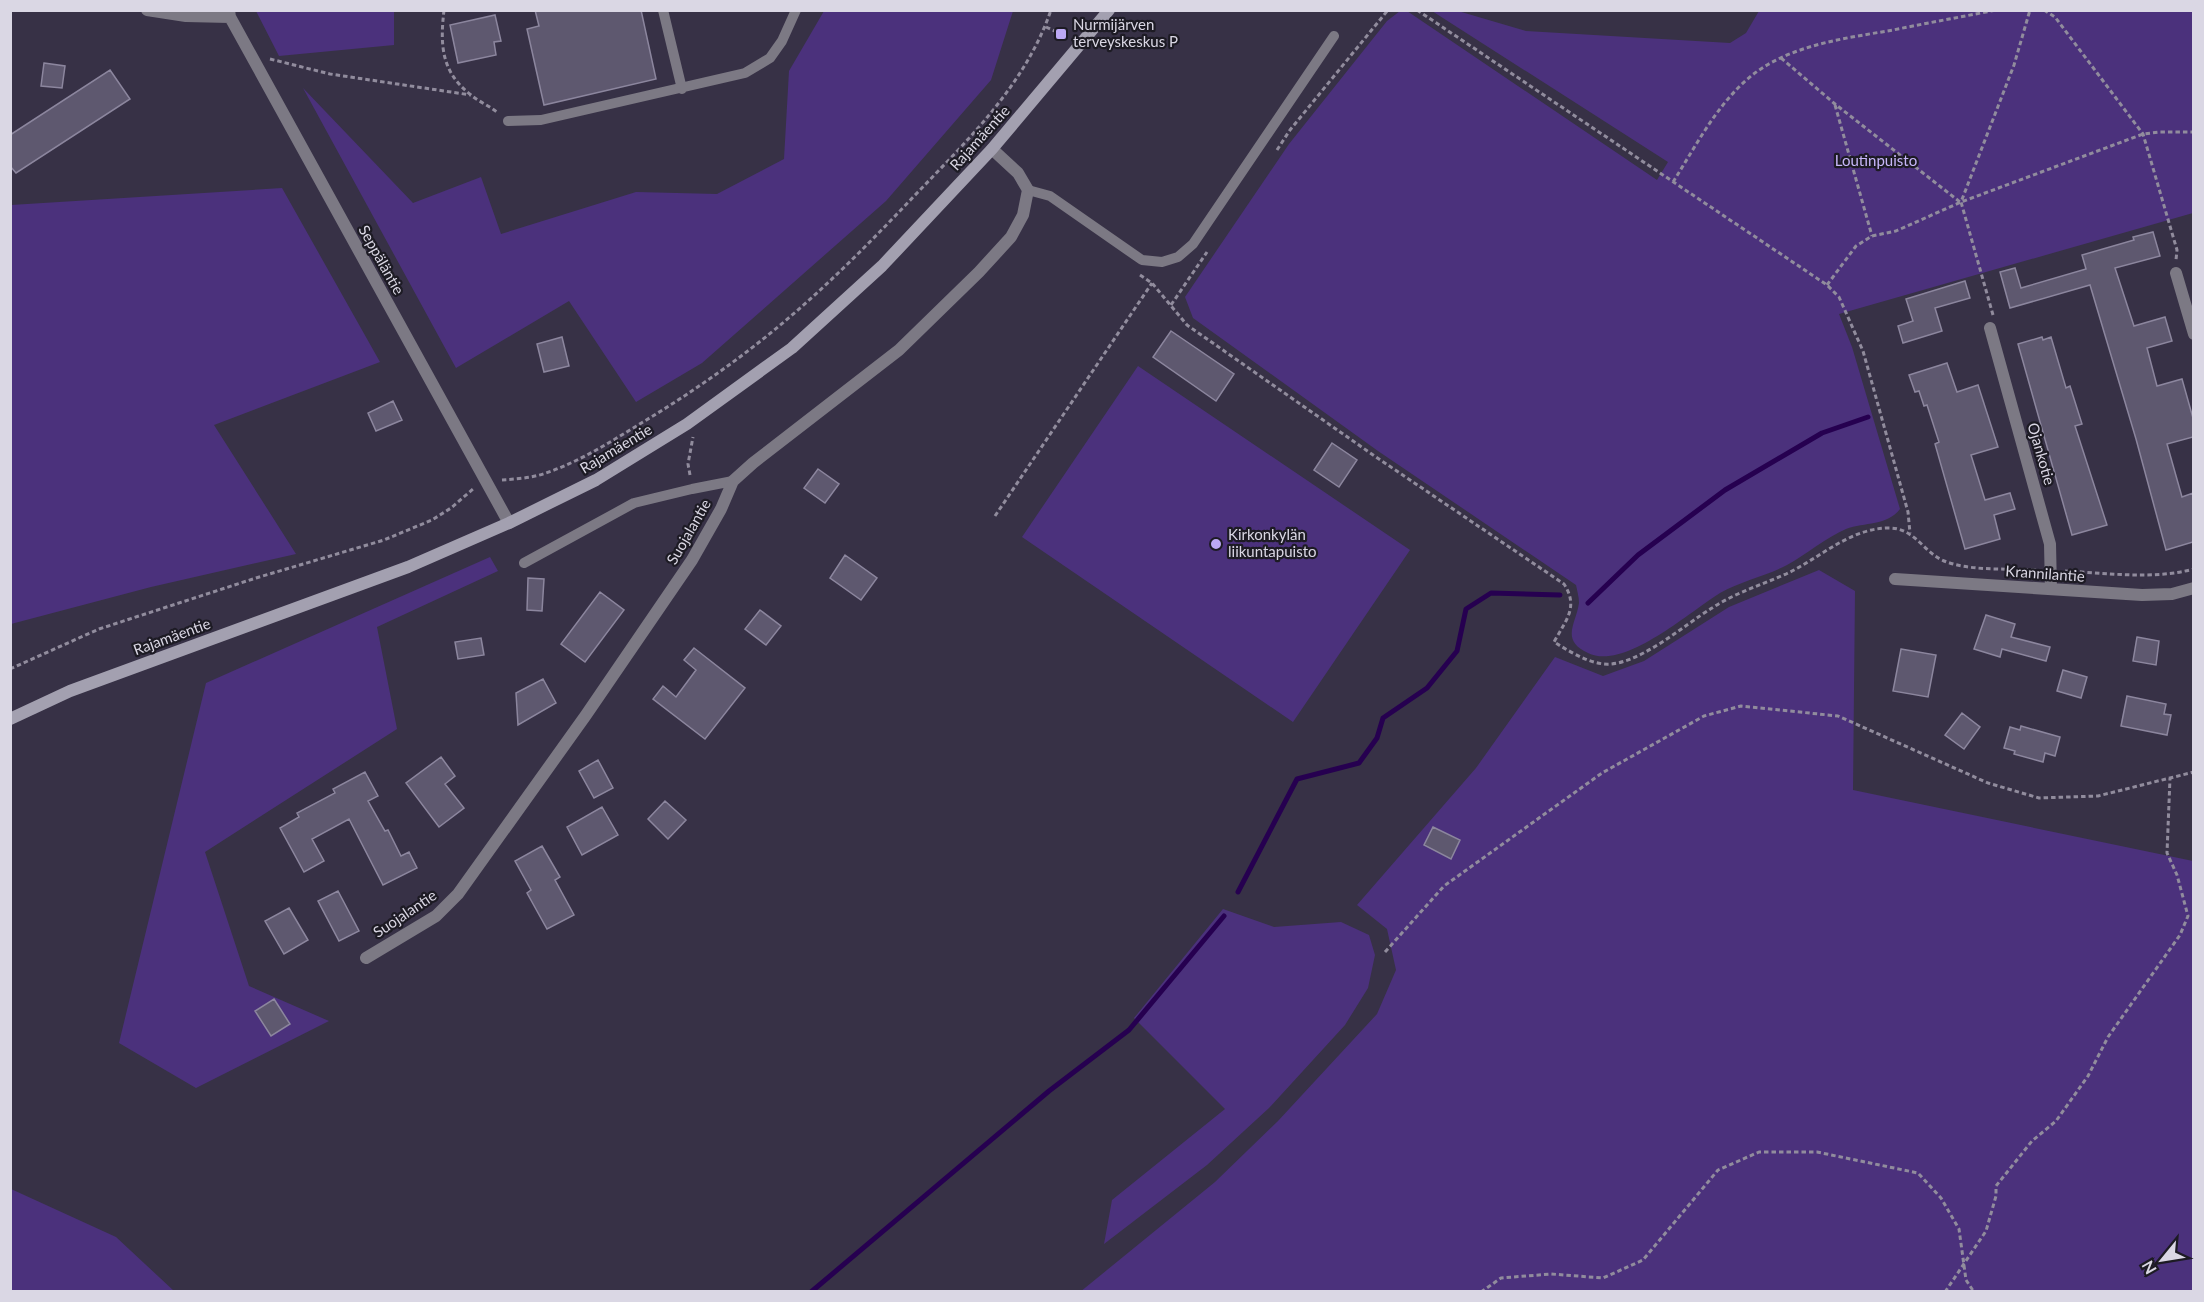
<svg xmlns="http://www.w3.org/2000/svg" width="2204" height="1302" viewBox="0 0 2204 1302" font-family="Lato,sans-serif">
  <rect width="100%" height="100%" fill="#373146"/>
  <!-- green -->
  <path fill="#4b317c" d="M256,11h138v34l-115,11z
    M824,11h189l-22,69 -105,121 -184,162 -66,39 -67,-101 -113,67 -153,-280 110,115 68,-26 20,57 135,-42 81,2 67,-35 5,-88z
    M1400,11h7l250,169 11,-18 -236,-151h26l68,20 204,12 16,-10 13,-22h434v202l-354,101 13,33 48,162c-13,17 -35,13 -54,20 -21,9 -39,25 -59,36 -21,11 -46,16 -67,28 -31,19 -96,78 -132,60 -28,-13 -12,-29 -9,-50 0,-6 -2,-13 -3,-18l-198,-134 -185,-133 -8,-21 104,-153 98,-123z
    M282,188l98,174 -166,63 82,129 -145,33 -140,37v-419z
    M1138,366l272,184 -117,172 -271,-185z
    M490,557l8,14 -121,56 20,102 -192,123 44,134 80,35 -133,67 -77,-45 87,-360z
    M1819,570l36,21 -2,199 340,71v430l-1113,1 135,-110 63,-61 99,-107 19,-44 -9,-41 -30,-24 119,-137 79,-111 48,19 41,-15 85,-54z
    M1223,909l51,18 67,-5 28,13 6,20 -7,33 -23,37 -76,83 -62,57 -103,79 8,-44 113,-91 -91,-91z
    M11,1189l105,48 58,54h-163z"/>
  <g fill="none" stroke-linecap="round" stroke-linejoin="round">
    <!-- stream -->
    <path stroke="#260050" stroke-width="5" d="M1588,603l50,-48 87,-65 97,-57 46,-16
      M1238,892l59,-113 62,-16 18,-25 6,-20 44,-30 30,-37 9,-42 25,-16 69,2
      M811,1292l238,-201 80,-61 95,-114"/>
  </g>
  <!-- building -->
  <path fill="#5e586f" stroke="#8c869e" stroke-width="1.5" d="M535,10h106l15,69 -112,26 -17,-76 12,-3z
    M495,15l6,26 -7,1 2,13 -38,8 -8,-38z
    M44,63l21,3 -3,22 -21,-2z
    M110,70l20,29 -114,74 -6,-7v-31z
    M2153,232l7,24 -45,12 19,58 31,-9 7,24 -25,7 10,38 25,-7 11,39v19l-26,7 15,53 11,-4v49l-27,8 -30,-111 -46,-154 -80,23 -10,-36 15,-4 6,20 65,-19 -4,-14 52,-15 -1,-3z
    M1965,281l5,17 -35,10 7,23 -39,12 -5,-17 15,-5 -7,-22z
    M1171,331l63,43 -18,27 -63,-44z
    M562,337l7,29 -25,6 -7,-28z
    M2042,337l1,3 8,-3 15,51 4,-2 12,38 -7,2 32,99 -35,10 -54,-191z
    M1947,363l10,29 21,-7 20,62 -27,8 14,45 25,-7 5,16 -21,6 6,24 -35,10 -30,-105 4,-2 -12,-37 -3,1 -5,-15 -4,1 -6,-17z
    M393,401l9,19 -26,11 -8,-18z
    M1332,443l25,17 -18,27 -25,-17z
    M818,469l21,15 -14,19 -21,-15z
    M845,555l32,23 -16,22 -31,-22z
    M528,578l16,1 -2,32 -15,-1z
    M600,592l24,18 -39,52 -24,-18z
    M760,610l21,16 -15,19 -21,-16z
    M1986,615l29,9 -4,13 39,10 -4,14 -44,-12 -2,8 -26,-8z
    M2137,637l22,4 -3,24 -23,-4z
    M481,638l3,17 -26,4 -3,-17z
    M694,648l51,40 -40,51 -52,-40 10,-13 13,11 20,-27 -12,-10z
    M1901,649l35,6 -8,42 -35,-6z
    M2063,670l24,7 -6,21 -24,-7z
    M543,679l13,24 -38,22 -2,-32z
    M2127,696l39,8 -2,10 7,1 -4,20 -46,-9z
    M1962,713l18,14 -16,22 -19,-14z
    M2021,726l39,11 -5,19 -10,-3 -2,9 -29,-8 1,-3 -11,-3 6,-21 10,3z
    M441,757l14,19 -10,8 19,24 -25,19 -33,-44z
    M598,760l15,28 -19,10 -15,-27z
    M365,772l13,24 -10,5 17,30 3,-1 13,26 8,-4 8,16 -34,17 -34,-66 -37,20 12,22 -20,11 -24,-44 19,-11 -2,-4 38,-20 -2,-4z
    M665,801l21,19 -18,19 -20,-20z
    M602,807l16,28 -36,20 -15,-28z
    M1433,827l27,13 -9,19 -27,-14z
    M542,846l18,31 -5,3 19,35 -27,14 -20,-36 4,-3 -16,-29z
    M338,891l21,40 -20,10 -21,-40z
    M289,908l19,32 -24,14 -19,-33z
    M274,999l16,25 -19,12 -16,-25z"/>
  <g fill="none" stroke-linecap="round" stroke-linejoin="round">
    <!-- path -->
    <path stroke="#918c9d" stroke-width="3" stroke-dasharray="4.5 3" stroke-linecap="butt" d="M444,10c-4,35 -3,62 27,85 8,7 19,11 27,18
      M1417,10l410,275 12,12 24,54 45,161 2,21
      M2044,10l11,7 88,117 34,116 -1,10
      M1046,27l15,7
      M1781,58l54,46 125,98
      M270,59l60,15 141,21
      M1835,105l37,131
      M1277,150l13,-20 98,-120
      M1673,182c21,-33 40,-70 68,-97 39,-39 100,-46 152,-55 34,-7 68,-13 103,-20
      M1140,275l12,8 35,42 189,132 188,127c15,23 2,36 -10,58 15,9 32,20 50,22 33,3 80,-39 108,-56 23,-15 49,-23 74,-34 34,-16 64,-46 103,-46 25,0 34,23 53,32 26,12 67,8 95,10
      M1827,285l29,-39 16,-10 24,-5 65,-29 182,-68 17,-2h34
      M1171,305l36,-53
      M1993,315l-32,-113 53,-137 16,-55
      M690,475l-2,-11 5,-27
      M502,480c14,-1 30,-2 44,-7 35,-12 66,-32 97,-51 58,-35 114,-75 165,-121 38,-34 74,-71 110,-109 52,-54 108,-109 133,-182
      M995,516l157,-233
      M2065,571c42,2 87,9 129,-2
      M10,669l89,-40 157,-51 128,-38 48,-20 19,-12 22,-19
      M1385,952l59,-66 158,-113 102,-57 37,-10 97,10 150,67 51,15 59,-2 96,-24
      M1481,1292l20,-14 50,-4 52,4 40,-18 75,-90 41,-18h58l101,21 23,25 18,31 7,51 8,12
      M1945,1292l41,-61 10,-35v-10l36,-45 24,-20 32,-45 20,-39 72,-102 8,-19 -11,-41 -10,-22 3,-75"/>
    <!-- service -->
    <path stroke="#7c7984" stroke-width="10" d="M663,10l19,79
      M508,121l33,-1 204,-47 25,-15 12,-17 14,-31
      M1028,190l22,6 92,64 20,2 16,-5 15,-13 141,-208
      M524,563l110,-60 58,-14 41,-8"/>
    <!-- minor -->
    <path stroke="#7c7984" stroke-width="12" d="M147,10l39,6 44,1
      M229,10l1,7 279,506
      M2176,273l18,61
      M1990,328l60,216 1,45
      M1895,579l247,16 30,-1 22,-6
      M366,958l70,-42 22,-22 128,-179 106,-155 29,-51 12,-28 20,-18 146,-113 80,-78 32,-35 12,-22 5,-25 -10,-17 -26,-24"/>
    <!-- secondary -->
    <path stroke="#a3a0b0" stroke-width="12" d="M10,719l60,-28 338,-124 101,-44 87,-43 91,-56 105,-76 90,-82 110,-117 117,-139"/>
  </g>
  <!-- markers -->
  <g fill="#bda9f5" stroke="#1d1b24" stroke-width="2">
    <rect x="1055" y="28" width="12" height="12" rx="3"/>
    <circle cx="1216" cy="544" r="6"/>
  </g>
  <g text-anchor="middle" stroke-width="4.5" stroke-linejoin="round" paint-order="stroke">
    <!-- poi labels -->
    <g font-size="15" fill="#dad7e4" stroke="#1d1b24" text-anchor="start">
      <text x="1073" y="30">Nurmijärven<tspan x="1073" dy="17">terveyskeskus P</tspan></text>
      <text x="1228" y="540">Kirkonkylän<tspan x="1228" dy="17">liikuntapuisto</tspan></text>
    </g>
    <!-- street labels -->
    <g font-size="15" fill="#dad7e4" stroke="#1d1b24">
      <text transform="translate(980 138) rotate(-48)" y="5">Rajamäentie</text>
      <text transform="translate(381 260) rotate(61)" y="5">Seppäläntie</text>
      <text transform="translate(616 449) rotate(-31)" y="5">Rajamäentie</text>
      <text transform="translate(2041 454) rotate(74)" y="5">Ojankotie</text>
      <text transform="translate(689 532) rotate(-60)" y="5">Suojalantie</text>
      <text transform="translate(2045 574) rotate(4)" y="5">Krannilantie</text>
      <text transform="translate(172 637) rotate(-20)" y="5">Rajamäentie</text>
      <text transform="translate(405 914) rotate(-34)" y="5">Suojalantie</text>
    </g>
    <!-- park labels -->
    <g font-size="15" fill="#c7b6f9" stroke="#1d1b24">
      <text x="1876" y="166">Loutinpuisto</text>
    </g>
  </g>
  <!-- border -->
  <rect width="2204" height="1302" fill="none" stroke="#dad7e4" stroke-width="24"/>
  <!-- north arrow -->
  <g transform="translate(2162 1260) rotate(240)" stroke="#1d1b24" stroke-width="4.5" paint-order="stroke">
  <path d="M0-4.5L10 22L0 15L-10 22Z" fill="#dad7e4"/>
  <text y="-9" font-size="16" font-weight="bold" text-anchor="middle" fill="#dad7e4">N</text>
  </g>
</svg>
